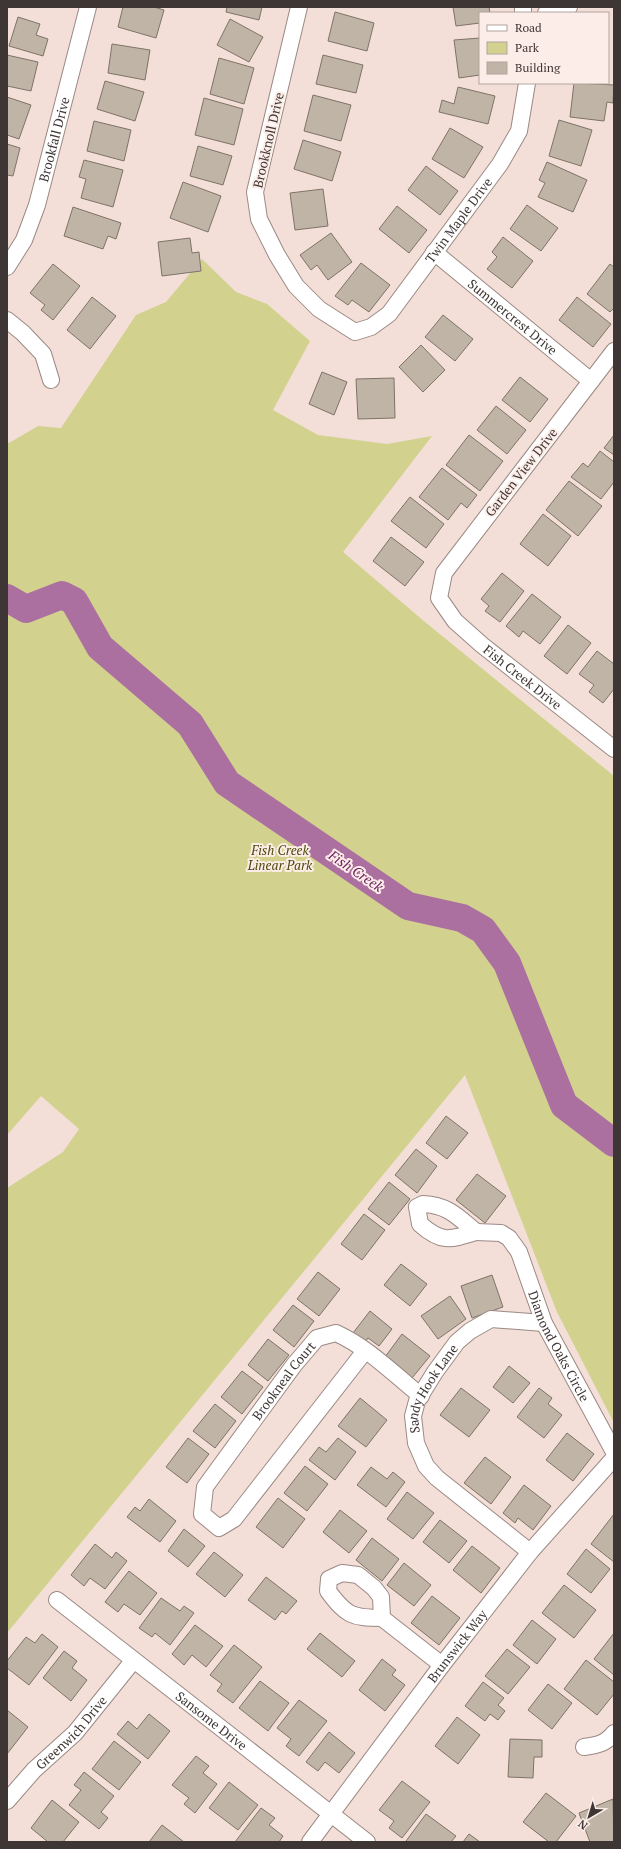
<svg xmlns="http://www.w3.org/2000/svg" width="621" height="1849" viewBox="0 0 621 1849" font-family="'PT Serif',serif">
  <rect width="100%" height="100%" fill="#f3dfd8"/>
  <!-- green -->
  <path fill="#d2d18e" d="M202,259l34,33 31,12 43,37 -37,69 45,25 69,9 45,-8 -89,116 82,70 189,154v647l-57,-111 -92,-237 -458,558v-445l56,-36 16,-23 -38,-33 -34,39v-693l2,1 29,-17 23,2 75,-113 30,-13z"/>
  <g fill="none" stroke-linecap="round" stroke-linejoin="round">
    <!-- river -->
    <path stroke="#ab6fa0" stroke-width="28" d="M7,598l19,11 36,-14 12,6 26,46 90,77 37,59 181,123 54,12 21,12 24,33 57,142 50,38"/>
  </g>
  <!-- building -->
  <path fill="#bfb4a5" stroke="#7e7366" d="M123,7h31l10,3 -8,28 -38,-11z
    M227,7h35l-3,13 -33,-8z
    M453,7h36l1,6h-10v10l-24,3z
    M335,12l39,11 -7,28 -39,-10z
    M18,17l22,7 -4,11 12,4 -5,17 -34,-10z
    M230,19l33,18 -14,25 -32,-17z
    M480,38v37l-21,3 -5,-38z
    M112,44l38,6 -5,30 -37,-7z
    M7,55l31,7 -7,29 -24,-5z
    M323,55l40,10 -7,28 -40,-9z
    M219,58l35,10 -10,36 -34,-10z
    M105,81l39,11 -9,29 -38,-12z
    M574,83l40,2 -1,18 -6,-1 -3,19 -34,-4z
    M458,87l37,9 -7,28 -49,-12 3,-12 12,4z
    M313,95l38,10 -10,36 -37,-10z
    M7,97l24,8 -12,34 -12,-4z
    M204,98l39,11 -9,36 -39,-10z
    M559,120l33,10 -11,36 -32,-10z
    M94,121l37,9 -7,31 -37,-10z
    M450,128l33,19 -19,31 -32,-19z
    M303,140l38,12 -9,29 -38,-12z
    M7,144l13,4 -7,28 -6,-1z
    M198,146l34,10 -9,29 -33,-9z
    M84,160l39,10 -10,37 -32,-9 5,-19 -7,-2z
    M547,162l40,18 -14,32 -35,-15 7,-14 -6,-3z
    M426,166l32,25 -18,24 -32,-25z
    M183,182l38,14 -13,36 -38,-14z
    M323,189l5,37 -33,4 -5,-37z
    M527,205l31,23 -17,23 -31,-22z
    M397,206l30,24 -18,23 -30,-24z
    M73,207l48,16 -5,16 -8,-3 -5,13 -39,-13z
    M331,233l21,29 -24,18 -11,-15 -6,5 -11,-15z
    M503,237l30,24 -21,27 -25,-19 10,-12 -5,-5z
    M190,238l2,15 7,-1 2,19 -39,5 -4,-34z
    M361,263l29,22 -21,27 -17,-12 -4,5 -13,-9z
    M53,264l27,22 -27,34 -12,-10 4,-5 -15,-12z
    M610,264l4,3v41l-4,4 -23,-18z
    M92,297l24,19 -26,33 -23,-19z
    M577,297l34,27 -18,23 -34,-27z
    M443,315l30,24 -18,22 -30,-24z
    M421,345l24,25 -22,22 -24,-25z
    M322,372l25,10 -13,33 -25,-11z
    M520,377l28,22 -18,23 -28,-22z
    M394,378l1,40 -37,1 -2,-40z
    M496,406l30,24 -19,24 -30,-24z
    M469,435l34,26 -23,30 -34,-26z
    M614,435v20l-10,-7z
    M600,451l14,11v20l-13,17 -30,-22 12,-14 5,4z
    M442,468l35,27 -10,13 -6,-5 -13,17 -29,-23z
    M569,481l33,25 -24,30 -32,-26z
    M410,497l34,27 -18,24 -35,-27z
    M543,514l28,22 -23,30 -28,-22z
    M391,537l33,25 -19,24 -32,-25z
    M502,573l22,18 -24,31 -15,-11 4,-5 -8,-7z
    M532,594l29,23 -21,27 -17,-13 -4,6 -13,-11z
    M568,625l23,18 -24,31 -23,-18z
    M597,651l17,13v25l-11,14 -14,-11 5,-7 -15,-11z
    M446,1116l22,17 -21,26 -21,-16z
    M416,1149l21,17 -20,27 -22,-18z
    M477,1174l29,22 -21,27 -29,-23z
    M389,1182l21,17 -21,26 -21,-16z
    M364,1214l21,16 -23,30 -21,-16z
    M401,1264l26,20 -17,22 -26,-21z
    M318,1272l22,17 -21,27 -22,-17z
    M492,1275l11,32 -31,11 -11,-32z
    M450,1296l16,23 -28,20 -17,-23z
    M293,1305l21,16 -20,26 -21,-17z
    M370,1311l22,18 -13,17 -11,-8 -3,4 -12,-9z
    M402,1334l28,22 -18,22 -27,-21z
    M268,1339l21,16 -21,26 -20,-16z
    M509,1366l21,17 -17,20 -20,-16z
    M242,1371l21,16 -21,27 -21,-17z
    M461,1388l29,22 -21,27 -29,-22z
    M539,1388l13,10 -4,6 14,11 -18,23 -27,-21z
    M360,1398l27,22 -21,27 -28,-21z
    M215,1404l21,17 -21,27 -22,-17z
    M567,1433l27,21 -21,27 -27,-21z
    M188,1438l21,16 -22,29 -21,-16z
    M338,1438l18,14 -21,28 -26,-20 10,-13 7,5z
    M485,1457l26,20 -20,27 -27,-21z
    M305,1466l23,18 -21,27 -23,-18z
    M371,1467l16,12 6,-7 12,10 -19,25 -29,-22z
    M524,1485l27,21 -18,24 -15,-12 -3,5 -12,-10z
    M407,1492l27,21 -21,26 -26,-20z
    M278,1498l27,21 -22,29 -27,-21z
    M149,1499l27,22 -16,21 -33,-25 8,-10 5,4z
    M340,1510l27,21 -18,22 -26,-21z
    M614,1514v48l-23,-18z
    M440,1520l27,21 -18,22 -26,-21z
    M184,1529l21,17 -17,21 -20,-16z
    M372,1538l27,21 -17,22 -26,-21z
    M95,1544l17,14 4,-6 11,9 -22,28 -15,-11 -6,8 -13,-11z
    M472,1546l28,22 -19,25 -28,-23z
    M586,1549l24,20 -19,24 -24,-19z
    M214,1552l29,23 -18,22 -29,-23z
    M404,1563l27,22 -17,21 -27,-21z
    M129,1571l28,22 -17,22 -16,-11 -6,8 -13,-10z
    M266,1577l31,24 -11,13 -4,-3 -7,9 -27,-20z
    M564,1585l32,25 -22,28 -32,-25z
    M432,1596l28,22 -21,27 -28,-22z
    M161,1598l19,13 4,-5 10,7 -24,32 -15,-12 -3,4 -13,-9z
    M532,1620l24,19 -19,25 -24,-19z
    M195,1625l28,21 -17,21 -14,-12 -8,10 -12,-11z
    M320,1633l35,28 -13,16 -35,-28z
    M614,1633v42l-20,-16z
    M42,1634l16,13 -29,38 -22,-17v-7l19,-24 9,6z
    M234,1645l28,22 -29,36 -16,-12 5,-7 -12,-9z
    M507,1649l23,18 -22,27 -23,-18z
    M64,1651l13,10 -5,7 15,12 -16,21 -28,-23z
    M382,1659l14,11 -4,5 13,10 -20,26 -26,-21z
    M586,1660l28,22v12l-17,21 -33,-26z
    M260,1681l29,22 -21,28 -29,-23z
    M483,1682l21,16 -6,7 7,6 -7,9 -8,-6 -5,7 -20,-15z
    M548,1684l24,19 -20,26 -24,-19z
    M299,1700l28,21 -28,35 -13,-10 5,-7 -14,-11z
    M7,1710l21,17 -21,27z
    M149,1714l21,17 -22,28 -31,-25 11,-13 9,8z
    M457,1717l23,18 -22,29 -23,-18z
    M329,1732l26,21 -16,20 -14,-11 -7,9 -12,-9z
    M510,1739l32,1v17h-8l-1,21 -25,-1z
    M114,1741l27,21 -22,28 -27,-21z
    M196,1756l13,10 -6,7 14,11 -22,29 -11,-9 5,-6 -17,-13z
    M84,1772l30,24 -13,16 7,6 -9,11 -30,-24 12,-15 -7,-5z
    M402,1781l28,21 -28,36 -13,-10 5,-7 -15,-11z
    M229,1782l29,23 -20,25 -29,-22z
    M546,1793l30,23 -20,26h-7l-26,-20z
    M613,1799l1,43h-24l-11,-29z
    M52,1800l27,22 -16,20h-15l-17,-14z
    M261,1808l14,10 -6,7 14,11 -4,6h-44z
    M426,1814l30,22 -5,6h-44l-1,-1z
    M162,1825l22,17h-35z
    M469,1834l11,8h-17z"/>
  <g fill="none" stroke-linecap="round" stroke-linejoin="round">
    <defs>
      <g id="minor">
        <path id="s1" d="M299,7l-44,185 4,27 18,36 19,31 23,23 36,23 16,-5 18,-13 111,-150 19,-33 8,-48"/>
        <path d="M523,7v6"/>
        <path d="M546,13l23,-6"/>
        <path id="s2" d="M434,252l157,129"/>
        <path id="s3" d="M7,267l17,-27 13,-35 51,-198"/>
        <path d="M7,320l16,13 20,21 8,26"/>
        <path id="s4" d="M614,351l-170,222 -5,25 16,23 27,24 132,104"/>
        <path d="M423,1204c25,1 35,13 53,28 -26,8 -35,11 -56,-8l-3,-17z"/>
        <path id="s5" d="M476,1232l25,1 8,5 10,14 25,71 70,129"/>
        <path id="s6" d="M365,1351l-131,168 -15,9 -17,-14 3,-27 89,-122 23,-27 19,-5c31,14 58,41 85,63"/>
        <path id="s7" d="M530,1552l-93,-74 -11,-12 -10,-23 -3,-27 4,-15 18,-29 22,-30 13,-11 21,-12 53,4"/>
        <path d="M342,1573l16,2 16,13 7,9 1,21c-31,0 -36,-3 -54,-27l1,-12z"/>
        <path id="s8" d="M57,1600l310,242"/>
        <path d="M382,1618l60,47"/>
        <path d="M584,1747c14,-2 21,-3 30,-14"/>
        <path id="s9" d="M7,1801l27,-31 41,-37 58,-72"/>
        <path id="s10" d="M310,1842l132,-177 88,-113 84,-94"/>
      </g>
    </defs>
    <!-- minor casing -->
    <use href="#minor" stroke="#9b8983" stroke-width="18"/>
    <!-- minor -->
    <use href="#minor" stroke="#fff" stroke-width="16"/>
  </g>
  <g text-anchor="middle" stroke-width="4" stroke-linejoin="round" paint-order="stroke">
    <!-- street labels -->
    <g font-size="13" fill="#3e3634" stroke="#fdede8">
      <text dy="5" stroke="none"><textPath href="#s3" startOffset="137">Brookfall Drive</textPath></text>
      <text transform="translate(268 140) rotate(-77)" y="5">Brookknoll Drive</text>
      <text dy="5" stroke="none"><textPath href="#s1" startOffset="525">Twin Maple Drive</textPath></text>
      <text dy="5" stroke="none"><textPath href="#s2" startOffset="102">Summercrest Drive</textPath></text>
      <text transform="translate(521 472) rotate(-52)" y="5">Garden View Drive</text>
      <text dy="5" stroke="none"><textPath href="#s4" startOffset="421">Fish Creek Drive</textPath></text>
      <text dy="5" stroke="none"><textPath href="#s5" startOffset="154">Diamond Oaks Circle</textPath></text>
      <text dy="5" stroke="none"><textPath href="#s6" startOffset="412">Brookneal Court</textPath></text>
      <text dy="5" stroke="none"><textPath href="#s7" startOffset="220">Sandy Hook Lane</textPath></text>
      <text dy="5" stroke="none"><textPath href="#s10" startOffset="245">Brunswick Way</textPath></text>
      <text dy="5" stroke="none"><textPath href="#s8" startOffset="196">Sansome Drive</textPath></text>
      <text dy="5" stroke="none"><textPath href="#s9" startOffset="94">Greenwich Drive</textPath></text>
    </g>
    <!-- park labels -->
    <g font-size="13" font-style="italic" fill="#4b490b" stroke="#fdede8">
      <text x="280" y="855">Fish Creek<tspan x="280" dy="15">Linear Park</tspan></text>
    </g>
    <!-- water labels -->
    <g font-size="14" font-style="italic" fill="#6d2464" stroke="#fdede8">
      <text transform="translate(356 871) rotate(34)" y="5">Fish Creek</text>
    </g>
  </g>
  <!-- border -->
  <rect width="621" height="1849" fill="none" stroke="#3e3634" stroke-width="16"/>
  <!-- legend -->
  <rect x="479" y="12" width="130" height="72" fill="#fdede8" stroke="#b1a4a0"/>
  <rect x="487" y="25" width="20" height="6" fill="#ffffff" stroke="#b1a4a0"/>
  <text x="515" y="32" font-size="12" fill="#3e3634">Road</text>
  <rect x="487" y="42" width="20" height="12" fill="#d2d18e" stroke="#b1a4a0"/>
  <text x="515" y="52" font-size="12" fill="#3e3634">Park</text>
  <rect x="487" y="62" width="20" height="12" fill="#bfb4a5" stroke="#b1a4a0"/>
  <text x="515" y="72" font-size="12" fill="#3e3634">Building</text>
  <!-- north arrow -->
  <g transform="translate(589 1817) rotate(218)" stroke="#fdede8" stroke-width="3" paint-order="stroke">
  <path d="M0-3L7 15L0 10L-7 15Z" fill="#3e3634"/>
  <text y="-6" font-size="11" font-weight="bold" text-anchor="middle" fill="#3e3634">N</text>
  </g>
</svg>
